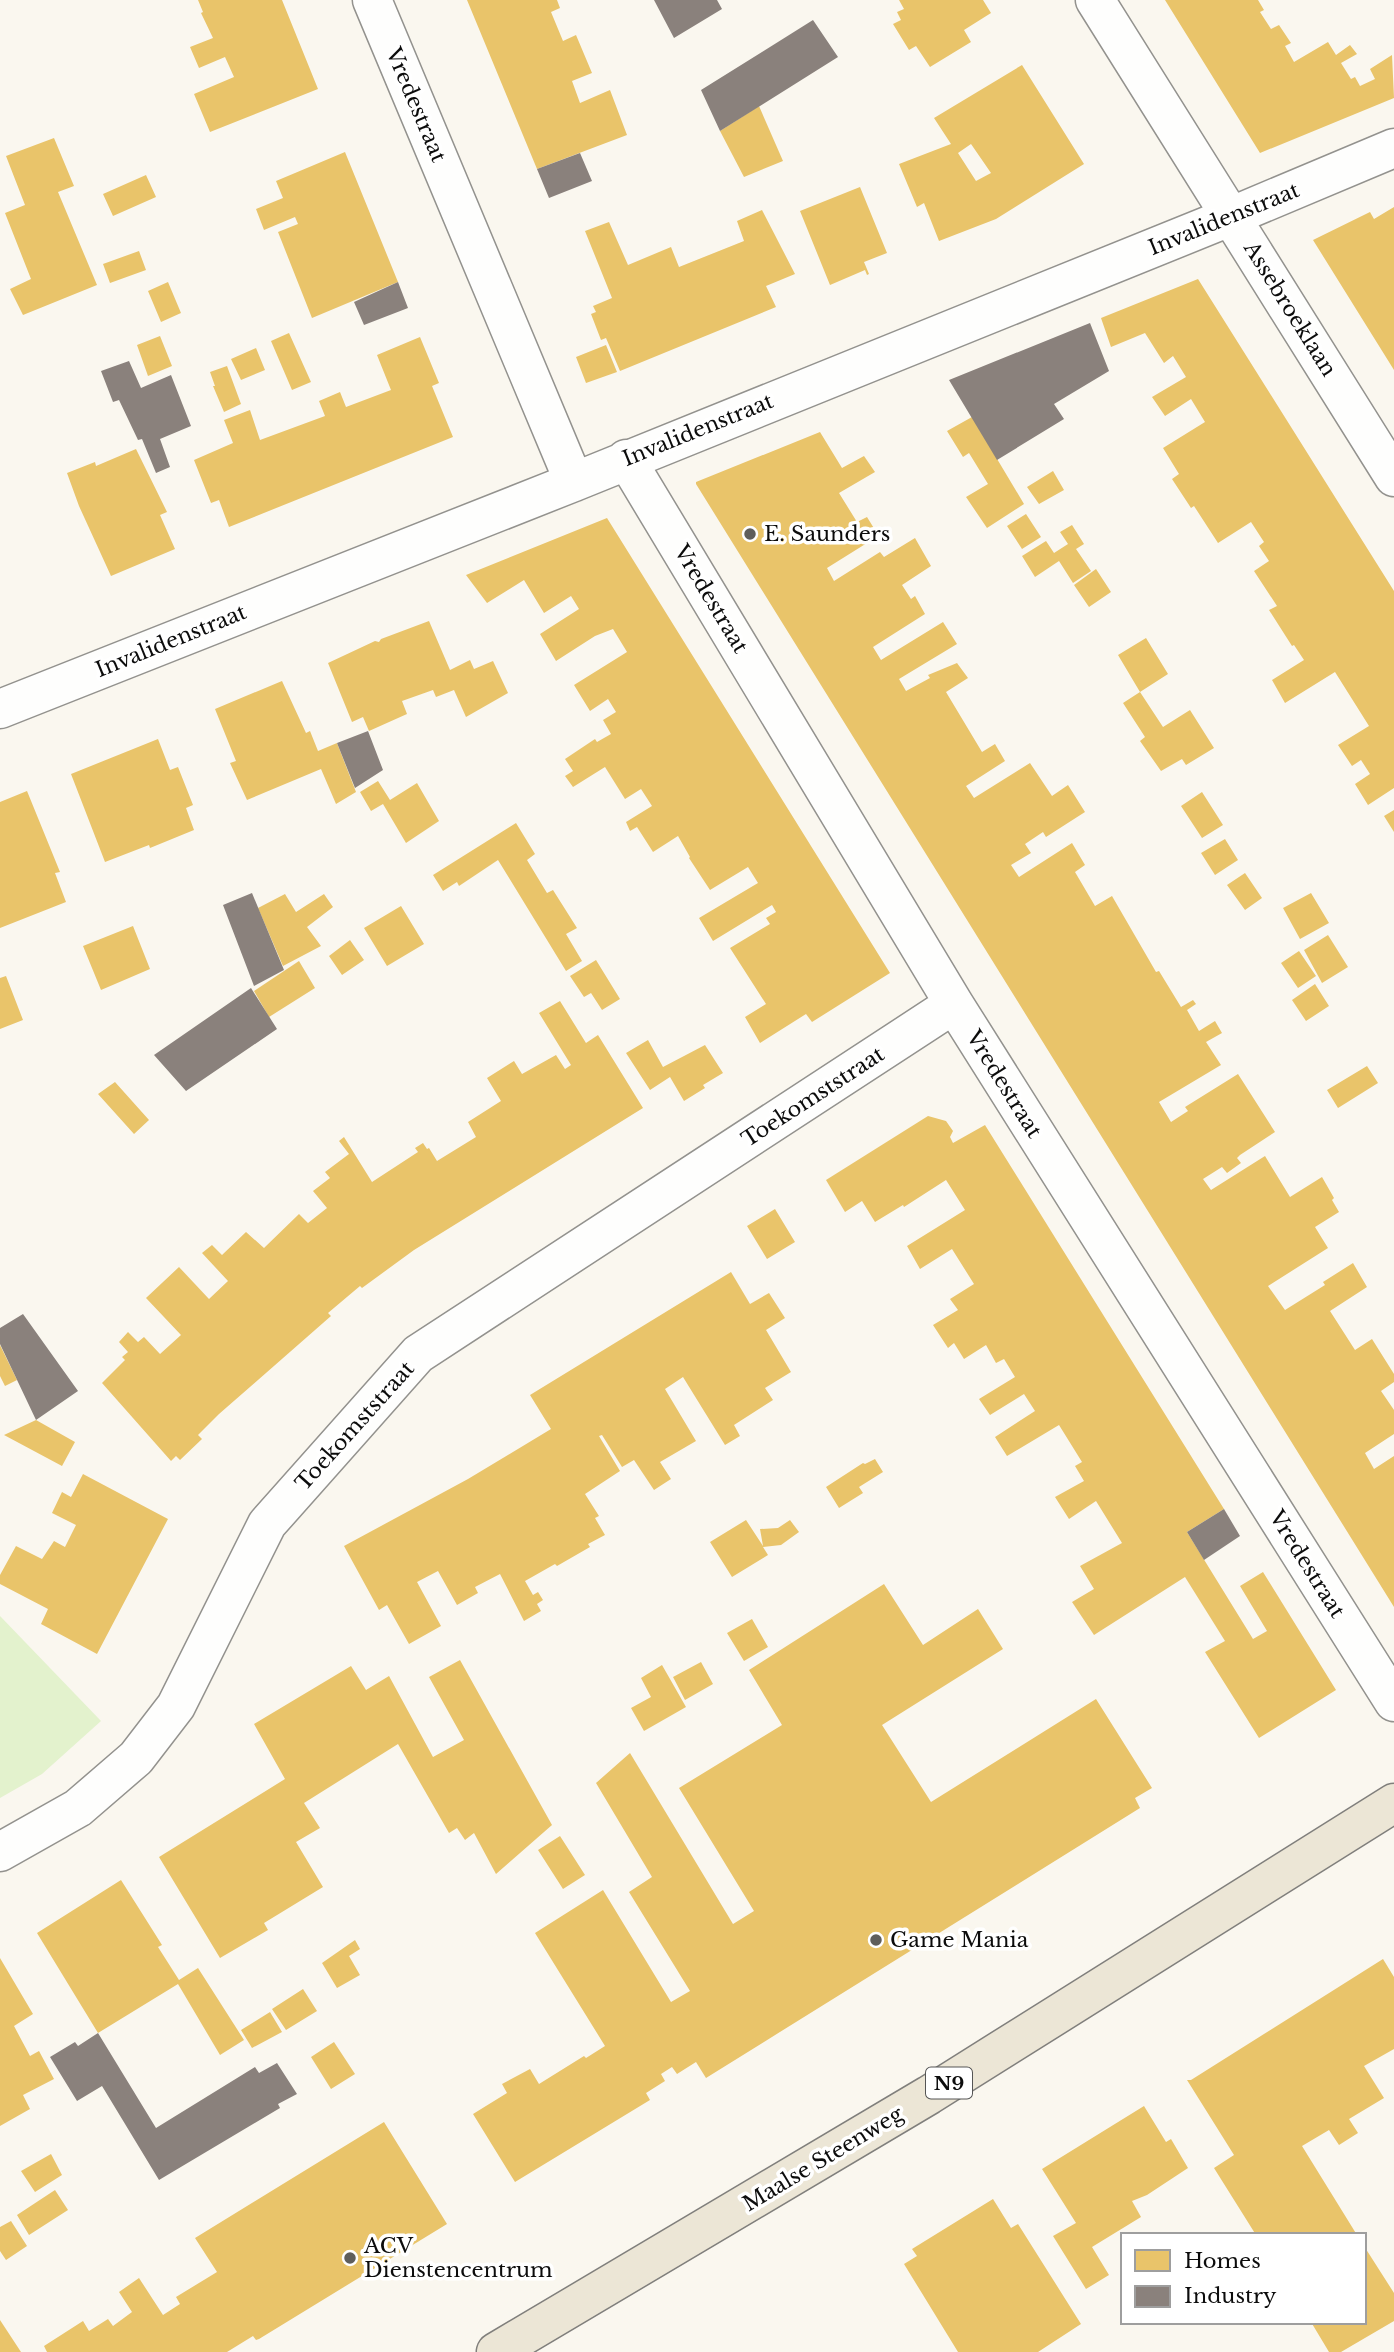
<svg xmlns="http://www.w3.org/2000/svg" width="1394" height="2352" viewBox="0 0 1394 2352" font-family="'Libre Baskerville',serif">
  <rect width="100%" height="100%" fill="#faf7ef"/>
  <!-- green -->
  <path fill="#e3f2cd" d="M0,1616l101,105 -59,53 -42,24z"/>
  <!-- homes -->
  <path fill="#e9c46a" fill-rule="evenodd" d="M198,0h84l36,89 -108,43 -16,-38 40,-17 -9,-20 -26,11 -9,-21 23,-9 -12,-25 2,-1z
    M467,0h90l3,8 -9,4 12,29 13,-6 16,38 -20,8 8,22 30,-13 17,45 -90,34z
    M899,0h84l8,13 -27,17 7,12 -41,25 -14,-21 -7,4 -16,-26 8,-4 -4,-8 7,-3z
    M1165,0h93l6,10 -4,2 11,17 8,-4 12,18 -6,3 9,16 34,-20 8,13 14,-10 7,9 -16,9 10,16 4,-2 5,9 15,-7 -5,-10 22,-14 2,43 -134,55z
    M1022,65l62,99 -88,55 -57,22 -15,-38 -7,4 -18,-43 52,-20 -17,-26zM971,144l20,29 -15,8 -18,-28z
    M759,106l24,55 -39,16 -24,-46z
    M54,138l20,48 -16,6 39,93 -74,30 -13,-26 21,-10 -26,-66 20,-8 -19,-49z
    M345,152l53,130 -86,36 -34,-86 20,-8 -3,-7 -31,13 -8,-21 27,-11 -7,-17z
    M146,175l10,22 -43,19 -10,-22z
    M860,187l27,66 -23,9 5,12 -2,1 -2,-5 -35,15 -30,-74z
    M1394,207v163l-81,-130 57,-28 4,7z
    M762,210l33,64 -29,12 10,21 -156,64 -14,-33 -5,2 -10,-26 5,-2 -3,-6 19,-8 -27,-67 24,-9 19,43 43,-18 8,20 65,-26 -7,-20z
    M139,251l7,19 -36,13 -7,-19z
    M1198,279l196,312v197l-26,17 -13,-21 15,-10 -9,-14 -9,6 -14,-21 31,-19 -34,-54 -50,31 -13,-23 32,-20 -10,-15 -2,1 -23,-36 8,-4 -23,-35 15,-10 -10,-15 5,-4 -13,-20 -33,21 -24,-37 -3,2 -19,-29 7,-5 -16,-26 42,-26 -14,-23 -26,17 -13,-19 34,-20 -13,-21 -9,7 -19,-30 -34,14 -10,-29z
    M168,282l13,31 -20,9 -13,-31z
    M289,333l22,49 -19,8 -21,-49z
    M160,336l12,30 -24,10 -11,-31z
    M420,337l19,46 -7,3 21,51 -224,90 -10,-27 -8,3 -17,-43 39,-17 -9,-23 26,-10 10,30 65,-24 -6,-15 21,-9 6,15 45,-17 -14,-35z
    M606,345l11,27 -31,11 -10,-26z
    M256,348l9,22 -24,10 -10,-21z
    M227,366l14,38 -17,8 -11,-26h2l-5,-14z
    M972,417l52,87 -37,24 -21,-31 22,-13 -19,-31 -6,4 -16,-26z
    M820,432l22,36 22,-12 11,16 -36,21 18,29 10,-5 8,13 -11,7 3,6 -40,25 7,13 46,-29 4,5 31,-19 16,28 -29,19 9,14 4,-3 10,18 -52,33 8,13 62,-38 14,22 -58,35 7,12 24,-13 -2,-3 29,-12 11,15 -22,14 36,60 13,-8 10,17 -39,25 8,12 56,-35 22,33 16,-11 17,27 -39,25 -3,-5 -18,12 6,9 -20,12 8,12 53,-34 13,22 -10,7 20,34 17,-10 44,76 3,-1 22,36 12,-7 3,4 -9,6 12,21 16,-10 7,12 -16,9 15,23 -62,37 12,20 17,-11 -3,-4 53,-33 37,58 -35,23 -3,3 4,5 -14,10 -5,-6 -19,12 8,11 54,-34 25,41 32,-20 12,21 -2,2 7,12 -24,15 13,21 -60,38 17,24 40,-25 -2,-3 30,-19 14,24 -37,24 25,39 17,-11 22,35v8l-13,9 13,19v24l-29,19 9,16 20,-13v151l-698,-1123v-2z
    M136,449l31,63 -7,3 15,34 -64,27 -32,-70 -12,-33 28,-11 1,4z
    M1053,471l11,19 -25,14 -12,-17z
    M1026,514l15,23 -19,12 -15,-23z
    M607,518l283,455 -78,49 -6,-8 -46,29 -15,-26 21,-13 -36,-56 40,-24 -4,-6 10,-6 -4,-7 -59,36 -14,-23 59,-35 -10,-16 -38,23 -21,-32 1,-1 -12,-21 -25,16 -16,-25 -7,4 -4,-9 26,-16 -11,-17 -16,10 -20,-32 -32,20 -8,-11 8,-5 -8,-12 30,-20 2,3 14,-8 -8,-14 13,-8 -8,-13 -18,12 -16,-26 53,-33 -14,-23 -18,7 -39,25 -16,-27 39,-25 -8,-13 -27,17 -20,-33 -37,23 -21,-28z
    M1072,525l12,19 -8,5 15,22 -18,12 -14,-22 -24,16 -13,-21 24,-15 8,12 14,-9 -8,-12z
    M1096,569l15,23 -22,15 -15,-22z
    M429,621l21,49 20,-10 4,9 19,-8 15,32 -42,24 -12,-27 -18,7 -3,-7 -31,11 5,13 -38,17 -6,-14 -11,5 -24,-59 47,-22 4,1 2,-3z
    M1146,638l22,36 -28,18 -22,-37z
    M282,681l24,52 4,-2 8,20 19,-8 19,49 -20,12 -15,-35 -74,31 -17,-37 6,-2 -21,-52z
    M1140,692l23,35 27,-17 24,38 -28,17 -4,-6 -21,12 -21,-30 5,-4 -22,-34z
    M158,739l12,31 8,-3 15,38 -7,3 8,22 -44,18 -1,-3 -44,17 -34,-88z
    M378,781l12,19 27,-17 22,38 -33,22 -23,-39 -12,7 -11,-19z
    M27,791l33,81 -5,1 11,29 -66,26v-126z
    M1202,792l21,33 -21,13 -21,-32z
    M1394,810v22l-10,-16z
    M516,823l19,31 -8,6 20,33 6,-3 24,38 -11,6 16,27 -16,10 -68,-111 -39,26 -2,-4 -14,9 -10,-16z
    M1225,839l13,21 -23,15 -14,-22z
    M1245,873l17,25 -17,12 -18,-25z
    M1311,893l18,30 -29,16 -17,-31z
    M285,894l11,18 28,-18 9,13 -26,20 14,19 -38,20 -25,-58z
    M401,906l23,38 -37,22 -23,-38z
    M133,926l17,43 -49,21 -18,-44z
    M1328,935l20,32 -26,16 -18,-33z
    M350,940l14,20 -22,15 -13,-19z
    M1299,951l17,25 -18,12 -17,-25z
    M596,960l24,39 -18,11 -11,-17 -7,4 -14,-21z
    M299,961l16,27 -46,29 -15,-26z
    M6,976l17,44 -23,9v-51z
    M1315,984l14,22 -23,15 -14,-21z
    M560,1001l26,42 12,-8 45,73 -229,142 -52,38 -2,-2 -32,27 3,3 -112,98 -21,21 4,4 -22,21 -4,-4 -5,5 -69,-78 23,-23 -3,-3 6,-5 -9,-10 9,-10 10,10 6,-5 16,17 21,-19 -35,-37 33,-31 30,32 19,-18 -26,-28 10,-8 10,10 24,-23 18,16 35,-34 9,9 19,-15 -14,-17 17,-13 -5,-6 24,-18 -10,-13 5,-4 28,45 46,-30 -3,-4 8,-5 4,6 2,-1 8,13 39,-24 -8,-15 33,-21 -14,-23 27,-17 8,13 34,-19 9,14 6,-4 -32,-52z
    M648,1040l15,27 42,-22 18,28 -20,12 2,3 -21,13 -14,-24 -20,13 -24,-37z
    M1367,1066l11,17 -40,25 -11,-18z
    M115,1082l34,38 -15,14 -36,-40z
    M928,1116l18,5 7,10 -3,6 3,6 32,-18 239,384 -37,23 66,107 14,-8 -27,-45 23,-14 73,118 -77,48 -54,-86 20,-11 -40,-64 -91,58 -22,-33 22,-13 -14,-23 42,-23 -26,-42 -27,18 -14,-22 29,-16 -9,-15 7,-4 -23,-37 -52,31 -12,-19 40,-26 -11,-17 -34,21 -11,-16 36,-22 -11,-18 -8,4 -10,-18 -22,14 -10,-16 -6,5 -15,-23 25,-15 -8,-11 24,-15 -22,-35 -32,20 -13,-23 58,-36 -19,-30 -42,27 -1,-2 -28,17 -13,-21 -17,11 -19,-32z
    M775,1209l20,33 -28,17 -20,-33z
    M731,1272l19,32 19,-11 16,25 -19,12 25,42 -26,16 8,12 -39,25 6,11 -15,9 -42,-68 -18,12 31,52 -36,21 11,17 -17,11 -20,-30 -12,7 -20,-32 -3,1 21,35 -35,23 14,22 -4,2 10,17 -17,9 2,3 -33,19 -2,-2 -30,17 8,14 5,-3 5,8 -6,4 4,7 -17,10 -24,-47 -25,13 3,6 -21,12 -19,-34 -21,11 24,44 -32,18 -22,-39 -8,5 -35,-64 124,-67 83,-50 -21,-34z
    M0,1345l17,35 -12,6 -5,-10z
    M36,1420l39,22 -13,24 -58,-31z
    M875,1459l8,13 -24,15 4,6 -24,15 -13,-21 37,-24 2,1z
    M83,1474l85,45 -71,135 -56,-30 7,-15 -48,-25v-9l16,-29 26,13 12,-18 11,6 11,-22 -24,-12 10,-21 9,5z
    M746,1520l17,26 -3,-17 18,-1 12,-8 9,12 -18,13 -18,2 5,8 -36,22 -22,-35z
    M884,1584l39,61 55,-36 25,40 -121,76 49,77 165,-103 56,89 -17,10 5,10 -434,270 -10,-16 -19,12 -5,-7 -11,7 4,7 -19,12 4,7 -135,82 -42,-68 34,-21 -5,-9 28,-15 9,15 45,-28 2,2 19,-12 -70,-113 68,-43 68,112 19,-11 -61,-99 23,-15 -56,-94 34,-30 103,171 21,-13 -75,-123 103,-63 -33,-55z
    M752,1619l16,28 -24,14 -17,-28z
    M460,1660l92,165 -56,49 -22,-41 -9,7 -8,-12 -8,5 -51,-89 -94,59 16,25 -24,14 27,45 -59,36 4,7 -48,28 -61,-101 126,-78 -31,-55 97,-58 15,24 23,-14 44,81 31,-17 -35,-63z
    M701,1662l12,22 -28,16 -12,-23z
    M662,1665l24,42 -42,24 -13,-23 20,-11 -10,-19z
    M560,1836l25,39 -22,14 -25,-39z
    M121,1880l41,65 -4,2 21,33 19,-12 46,72 -24,15 -42,-71 -80,49 -61,-100z
    M355,1940l5,9 -11,7 11,19 -23,13 -15,-25z
    M0,1958l33,56 -19,12 16,30 9,-5 15,28 -31,16 7,14 -30,17z
    M1383,1959l11,18v72l-30,17 20,32 -35,21 9,14 -19,12 -10,-15 -27,16 55,89h-101l-42,-67 20,-13 -47,-75h4z
    M303,1989l14,22 -31,19 -14,-21z
    M270,2012l12,20 -30,16 -11,-18z
    M334,2042l21,32 -24,15 -20,-32z
    M1144,2106l22,36 5,-3 17,29 -41,27 -15,6 9,16 -49,30 17,28 -23,14 -33,-53 23,-13 -34,-54z
    M384,2122l63,102 -188,115 -3,1 -3,-4 -26,16h-180l-3,-6 39,-25 6,10 19,-12 5,7 19,-14 -13,-20 20,-14 24,37 17,-11 -4,-7 41,-25 -22,-34z
    M51,2154l11,21 -27,17 -14,-21z
    M55,2190l13,20 -39,25 -12,-20z
    M993,2199l18,29 7,-4 63,100 -43,28h-80l-54,-88 13,-8 -5,-7z
    M11,2221l16,25 -21,14 -6,-9v-24z
    M1364,2246l30,47v28l-53,31h-12l-18,-30h53z
    M0,2320l21,32h-21z"/>
  <!-- industry -->
  <path fill="#8a817c" d="M654,0h63l5,9 -48,29z
    M813,20l25,37 -118,74 -19,-41z
    M580,153l12,28 -43,17 -12,-29z
    M398,282l10,26 -44,17 -10,-23z
    M1090,323l19,48 -55,33 10,15 -67,41 -48,-80z
    M129,361l12,27 30,-13 20,51 -31,13 10,28 -14,6 -14,-34 -4,1 -19,-40 -6,2 -12,-31z
    M368,731l15,39 -28,18 -18,-45z
    M252,893l32,77 -30,16 -31,-81z
    M251,988l26,41 -91,62 -32,-36z
    M23,1314l55,77 -42,29 -36,-76v-16z
    M1224,1509l16,27 -36,24 -17,-28z
    M98,2033l58,95 99,-61 4,6 18,-10 20,31 -19,10 2,4 -121,72 -57,-94 -25,15 -27,-44 25,-15 3,4z"/>
  <g fill="none" stroke-linecap="round" stroke-linejoin="round">
    <defs>
      <path id="street" d="M372,0l202,482
        M1095,0l299,477
        M626,459l328,545 440,698
        M0,709l574,-227 658,-266 162,-68
        M0,1852l78,-44 58,-50 40,-52 91,-182 151,-170 536,-350"/>
      <path id="primary" d="M496,2352l433,-257 465,-292"/>
    </defs>
    <!-- street casing -->
    <use href="#street" stroke="#93928e" stroke-width="41"/>
    <!-- primary casing -->
    <use href="#primary" stroke="#807f7c" stroke-width="41"/>
    <!-- street -->
    <use href="#street" stroke="#fefefd" stroke-width="38"/>
    <!-- primary -->
    <use href="#primary" stroke="#ece6d6" stroke-width="38"/>
  </g>
  <!-- markers -->
  <g fill="#5f5e5b" stroke="#fff" stroke-width="2.5">
    <circle cx="750" cy="534" r="7"/>
    <circle cx="876" cy="1940" r="7"/>
    <circle cx="350" cy="2258" r="7"/>
  </g>
  <g text-anchor="middle" stroke-width="7" stroke-linejoin="round" paint-order="stroke">
    <!-- shield labels -->
    <rect fill="#fff" stroke="#555" stroke-width="2" x="926" y="2067.5" width="46" height="31" rx="5"/>
    <g font-size="19" font-weight="bold" fill="#0c0c0c">
      <text x="949" y="2090">N9</text>
    </g>
    <!-- street labels -->
    <g font-size="21" fill="#0c0c0c" stroke="#fff">
      <text transform="translate(416 105) rotate(67)" y="7">Vredestraat</text>
      <text transform="translate(1224 219) rotate(-22)" y="7">Invalidenstraat</text>
      <text transform="translate(1290 309) rotate(58)" y="7">Assebroeklaan</text>
      <text transform="translate(698 430) rotate(-22)" y="7">Invalidenstraat</text>
      <text transform="translate(711 599) rotate(59)" y="7">Vredestraat</text>
      <text transform="translate(171 641) rotate(-22)" y="7">Invalidenstraat</text>
      <text transform="translate(1004 1084) rotate(58)" y="7">Vredestraat</text>
      <text transform="translate(813 1097) rotate(-33)" y="7">Toekomststraat</text>
      <text transform="translate(355 1426) rotate(-48)" y="7">Toekomststraat</text>
      <text transform="translate(1307 1564) rotate(58)" y="7">Vredestraat</text>
      <text transform="translate(823 2159) rotate(-31)" y="7">Maalse Steenweg</text>
    </g>
    <!-- poi labels -->
    <g font-size="21" fill="#0c0c0c" stroke="#fff" text-anchor="start">
      <text x="764" y="541">E. Saunders</text>
      <text x="890" y="1947">Game Mania</text>
      <text x="364" y="2253">ACV<tspan x="364" dy="24">Dienstencentrum</tspan></text>
    </g>
  </g>
  <!-- legend -->
  <rect x="1121" y="2233" width="245" height="91" fill="#ffffff" stroke="#9e9e9e" stroke-width="2"/>
  <rect x="1135" y="2250" width="35" height="21" fill="#e9c46a" stroke="#9e9e9e" stroke-width="2"/>
  <text x="1184" y="2268" font-size="21" fill="#0c0c0c">Homes</text>
  <rect x="1135" y="2286" width="35" height="21" fill="#8a817c" stroke="#9e9e9e" stroke-width="2"/>
  <text x="1184" y="2303" font-size="21" fill="#0c0c0c">Industry</text>
</svg>
